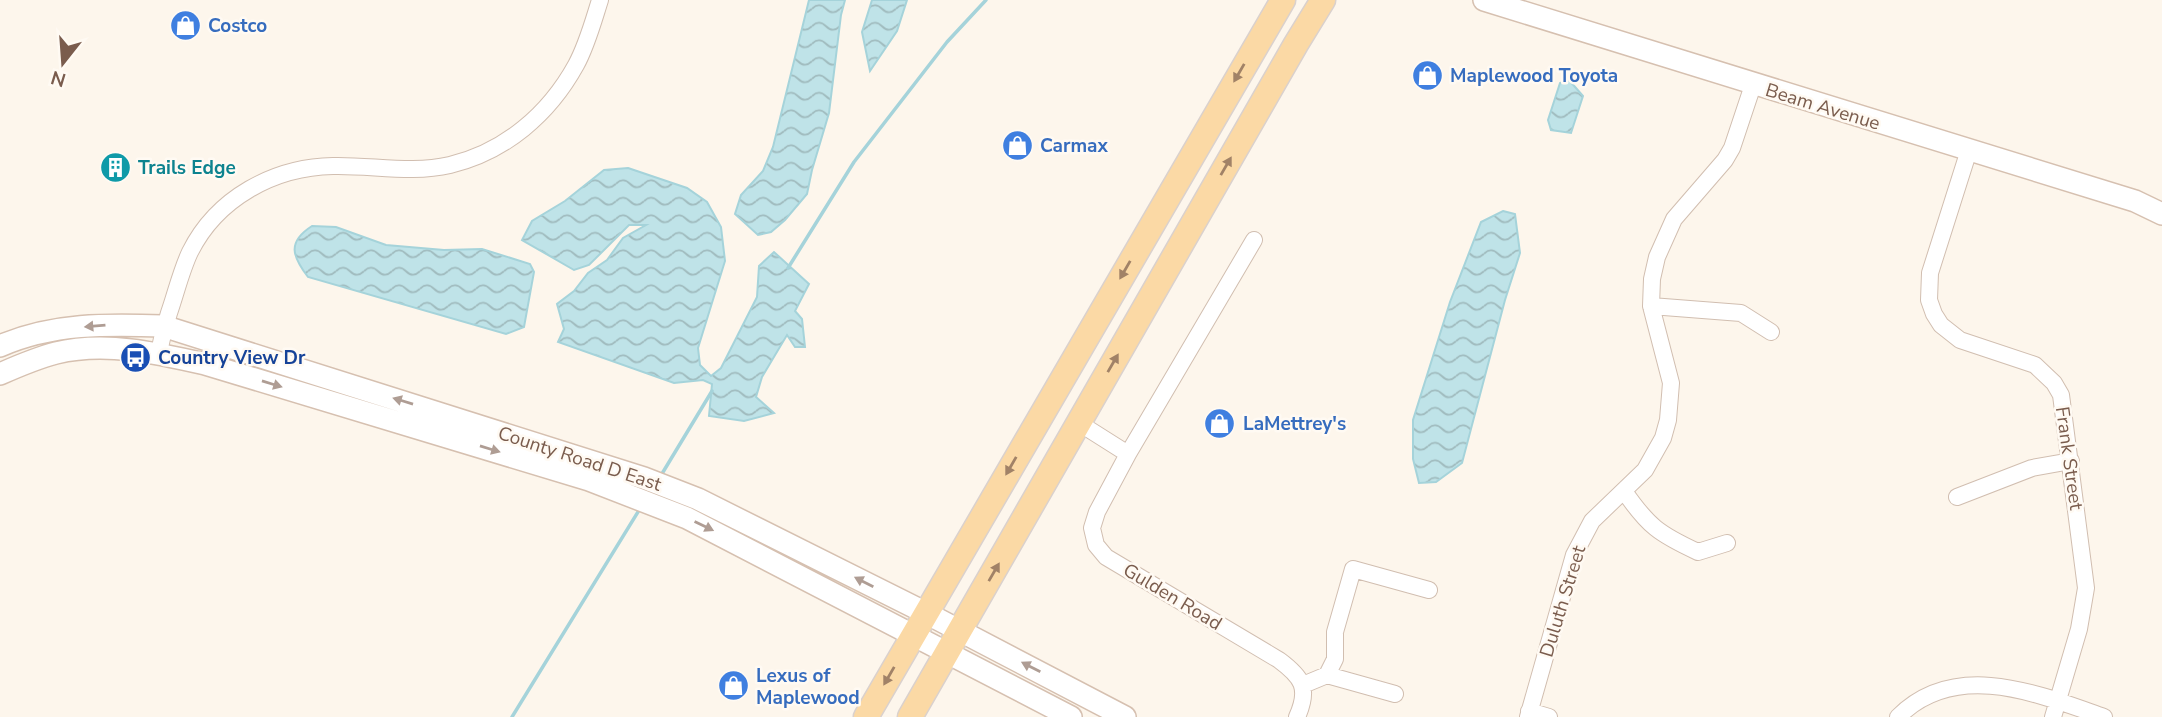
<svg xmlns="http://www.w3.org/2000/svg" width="2162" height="717" viewBox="0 0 2162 717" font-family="'Nunito Sans',sans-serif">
  <defs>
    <pattern id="water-waves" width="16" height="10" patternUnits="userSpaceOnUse" patternTransform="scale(1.75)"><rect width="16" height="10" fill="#bfe3e8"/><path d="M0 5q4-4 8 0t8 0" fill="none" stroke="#a0bbbe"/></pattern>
  </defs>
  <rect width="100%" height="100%" fill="#fdf6ec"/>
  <!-- water -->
  <path fill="url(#water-waves)" stroke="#a5d3da" stroke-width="2" d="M809,0h36l-4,15 -12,98 -17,57 -5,24 -22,26 -14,12 -13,3 -23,-21 6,-19 22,-24 10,-24z
    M872,0h35l-10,31 -27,40 -8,-39z
    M1569,80l14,16 -12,37 -20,-3 -3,-10 12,-37z
    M628,168l59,20 20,14 14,25 4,34 -27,87 2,17 11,11 10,-8 36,-71 2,-31 15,-14 35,32 -14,27 7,8 3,28h-10l-8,-12 -25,42 -6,20 18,16 -30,8 -35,-5 3,-32 -9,-4 -29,3 -116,-41 6,-13 -7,-25 17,-13 14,-18 19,-13 16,-22 23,-13h-17l-40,40 -15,5 -52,-30 10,-19 33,-20 39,-31z
    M1503,211l12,3 5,39 -15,47 -43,163 -26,19 -17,1 -6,-24v-39l37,-118 31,-80z
    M312,226l24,1 50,18 58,5 38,-1 48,15 4,8 -10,55 -18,7 -198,-57c-16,-21 -21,-35 4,-51z"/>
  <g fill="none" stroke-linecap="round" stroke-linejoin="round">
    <!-- stream -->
    <path stroke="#a5d3da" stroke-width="3.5" d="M788,268l66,-106 93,-120 39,-42
      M660,477l52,-86
      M512,717l129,-210"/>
    <defs>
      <path id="street" d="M1969,150l-39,123 -1,27 5,14 7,11 19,15 75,25 19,18 7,12 25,193 -7,41 -26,88
        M1254,240l-126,214 -31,58 -5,16 4,17 10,12 173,103c23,17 31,28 18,57
        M1651,306l90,7 30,19
        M159,354c2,-15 6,-27 10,-41 7,-20 12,-42 21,-61 27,-54 84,-85 143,-86 39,-1 79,8 117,-1 55,-13 99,-51 126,-100 11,-20 17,-43 24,-65
        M1079,423l49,31
        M1624,491c24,35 35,43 74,61l29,-9
        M1957,497l75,-29 39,-7
        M1327,675l68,19
        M1303,685l24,-10 8,-16v-27l18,-63 76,21
        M1529,711l20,6
        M1528,717l46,-162 18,-34 53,-51 18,-32 5,-18 3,-37 -20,-77 1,-27 5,-22 17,-38 51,-59 7,-12 21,-63
        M1898,717c58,-58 140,-23 206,0"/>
      <path id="secondary" d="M1484,0l651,201 27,13
        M0,346c52,-23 108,-22 163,-20l481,152 54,21 228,114 199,104
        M0,374c18,-8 37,-16 56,-21 49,-12 101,0 149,11l384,116 98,38 384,199"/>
      <path id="primary" d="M866,717l417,-717
        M910,717l386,-673 27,-44"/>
    </defs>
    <!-- street casing -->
    <use href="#street" stroke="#d1beb0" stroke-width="18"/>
    <!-- secondary casing -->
    <use href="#secondary" stroke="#d6c0b0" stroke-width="24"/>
    <!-- primary casing -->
    <use href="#primary" stroke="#dad1cd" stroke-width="27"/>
    <!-- street -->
    <use href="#street" stroke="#fff" stroke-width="16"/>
    <!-- secondary -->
    <use href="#secondary" stroke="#fff" stroke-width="21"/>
    <!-- primary -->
    <use href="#primary" stroke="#fbd9a5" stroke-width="24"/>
  </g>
  <!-- one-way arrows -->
  <defs><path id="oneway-solid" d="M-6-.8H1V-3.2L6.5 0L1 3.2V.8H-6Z" transform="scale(1.75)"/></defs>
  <g fill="#a18267">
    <use href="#oneway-solid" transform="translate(1239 73) rotate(120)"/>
    <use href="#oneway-solid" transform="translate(1226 166) rotate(-60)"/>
    <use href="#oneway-solid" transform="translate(1125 270) rotate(120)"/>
    <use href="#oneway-solid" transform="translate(1113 363) rotate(-60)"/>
    <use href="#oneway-solid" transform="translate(1011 466) rotate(120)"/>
    <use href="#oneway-solid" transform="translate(994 572) rotate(-60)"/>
    <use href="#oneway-solid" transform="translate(889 676) rotate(120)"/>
  </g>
  <g fill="#af9d94">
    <use href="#oneway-solid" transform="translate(95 326) rotate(175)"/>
    <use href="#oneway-solid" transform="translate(272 384) rotate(17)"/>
    <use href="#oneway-solid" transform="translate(403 401) rotate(-163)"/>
    <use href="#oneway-solid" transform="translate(490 449) rotate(17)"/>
    <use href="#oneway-solid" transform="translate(704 526) rotate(26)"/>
    <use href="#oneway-solid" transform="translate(864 582) rotate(-153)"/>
    <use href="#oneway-solid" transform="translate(1031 667) rotate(-153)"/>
  </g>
  <!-- icons -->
  <defs>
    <symbol id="shop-disc" viewBox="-11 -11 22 22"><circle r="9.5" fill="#3f7fe0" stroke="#fffaf3"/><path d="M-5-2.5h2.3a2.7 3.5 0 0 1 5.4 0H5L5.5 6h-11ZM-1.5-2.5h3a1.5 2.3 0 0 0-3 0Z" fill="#fff"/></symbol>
    <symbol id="building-disc" viewBox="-11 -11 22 22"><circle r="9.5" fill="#0f9aa8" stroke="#fffaf3"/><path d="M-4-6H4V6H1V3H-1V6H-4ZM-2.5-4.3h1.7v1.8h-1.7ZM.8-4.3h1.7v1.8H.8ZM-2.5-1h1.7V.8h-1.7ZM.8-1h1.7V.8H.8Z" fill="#fff"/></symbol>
    <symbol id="bus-disc" viewBox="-11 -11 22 22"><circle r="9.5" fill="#1a4fb4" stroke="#fffaf3"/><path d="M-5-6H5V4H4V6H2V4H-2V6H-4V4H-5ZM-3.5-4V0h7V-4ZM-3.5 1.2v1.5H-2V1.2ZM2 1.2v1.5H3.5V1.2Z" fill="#fff"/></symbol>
  </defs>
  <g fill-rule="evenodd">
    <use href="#shop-disc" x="168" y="8" width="35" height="35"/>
    <use href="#shop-disc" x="1410" y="58" width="35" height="35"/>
    <use href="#shop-disc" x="1000" y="128" width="35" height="35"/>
    <use href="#building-disc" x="98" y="150" width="35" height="35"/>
    <use href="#bus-disc" x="118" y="340" width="35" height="35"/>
    <use href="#shop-disc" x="1202" y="406" width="35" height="35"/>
    <use href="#shop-disc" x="716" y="668" width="35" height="35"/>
  </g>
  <g text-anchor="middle" stroke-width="5" stroke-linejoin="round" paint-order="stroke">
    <!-- shop labels -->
    <g font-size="19" font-weight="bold" fill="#366cbe" stroke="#fffaf3" text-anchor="start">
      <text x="208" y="32">Costco</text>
      <text x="1450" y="82">Maplewood Toyota</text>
      <text x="1040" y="152">Carmax</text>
      <text x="1243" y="430">LaMettrey's</text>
      <text x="756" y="682">Lexus of<tspan x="756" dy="22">Maplewood</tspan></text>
    </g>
    <!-- street labels -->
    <g font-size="19" fill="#7a5c4d" stroke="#fffaf3">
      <text transform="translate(1823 106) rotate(17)" y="7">Beam Avenue</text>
      <text transform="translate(580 458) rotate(18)" y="7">County Road D East</text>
      <text transform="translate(2070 458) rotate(82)" y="7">Frank Street</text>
      <text transform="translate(1173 596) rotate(31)" y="7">Gulden Road</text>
      <text transform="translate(1562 601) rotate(-73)" y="7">Duluth Street</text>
    </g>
    <!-- culture labels -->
    <g font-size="19" font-weight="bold" fill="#0d838f" stroke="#fffaf3" text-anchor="start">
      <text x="138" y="174">Trails Edge</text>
    </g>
    <!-- transit labels -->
    <g font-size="19" font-weight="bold" fill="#164399" stroke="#fffaf3" text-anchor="start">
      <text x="158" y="364">Country View Dr</text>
    </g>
  </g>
  <!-- north arrow -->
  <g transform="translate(63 63) rotate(197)" stroke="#fffaf3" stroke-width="5" paint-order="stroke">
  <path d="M0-5L12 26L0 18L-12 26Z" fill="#7a5c4d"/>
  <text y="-10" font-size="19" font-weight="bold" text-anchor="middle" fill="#7a5c4d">N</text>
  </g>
</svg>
